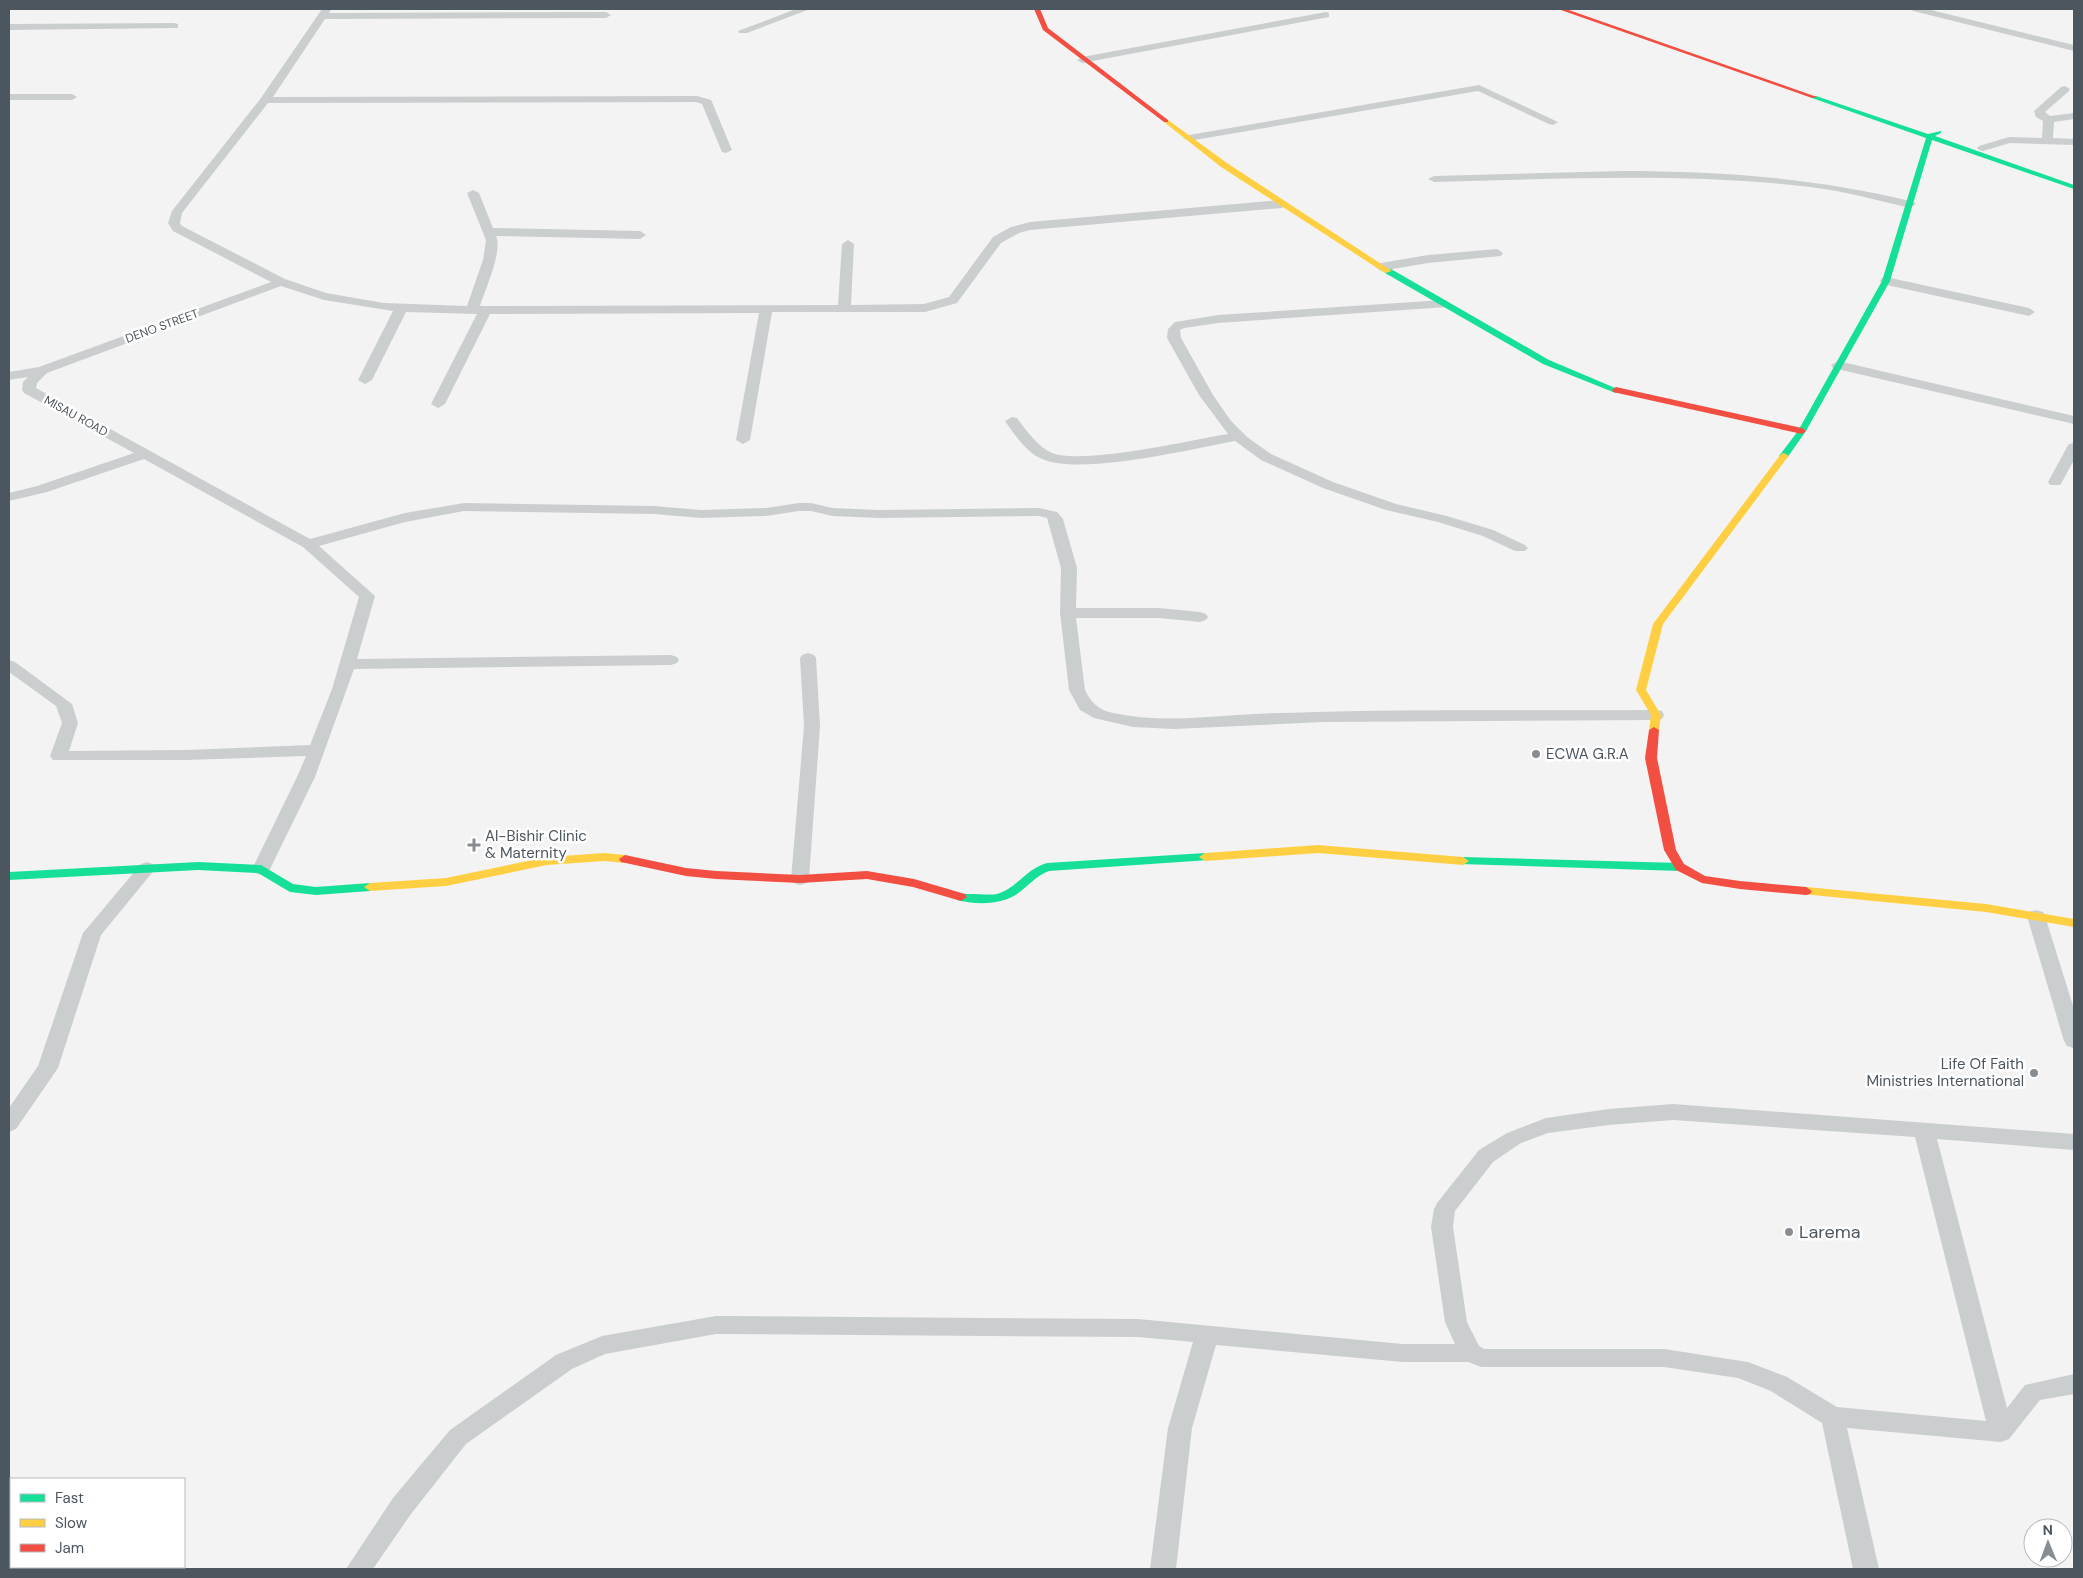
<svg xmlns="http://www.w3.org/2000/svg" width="2083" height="1578" viewBox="0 0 2083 1578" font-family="'DM Sans',sans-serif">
  <rect width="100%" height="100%" fill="#f4f3f3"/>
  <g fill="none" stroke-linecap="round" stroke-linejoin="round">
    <!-- street -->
    <path fill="#cbcecf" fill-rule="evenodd" d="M322,9h10l-3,4 277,-1 5,3 -5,3 -281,1 -52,78 424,-1 14,4 1,2 20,48 -6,3 -4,-1 -20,-48 -6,-2 -428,1 -86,110 -2,10 2,3 103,53 41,14 58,10 83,3 16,-46 3,-20 -19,-47 6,-3 6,3 14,35 147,3 6,4 -6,4 -144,-3c7,15 -11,54 -16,70l358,-1 4,-61 6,-4 6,4 -3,61 73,-1 25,-7 44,-60 18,-10 19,-5 252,-22 6,4 -6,4 -252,22 -11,3 -18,10 -44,60 -32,9h-153l-22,128 -7,4 -7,-4 23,-127 -269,1 -45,90 -7,4 -7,-4 46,-90 -71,-2 -34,68 -7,4 -7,-4 35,-69 -69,-11 -43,-14 -234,87 -10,10 -1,5 274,151 95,-26 59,-10 190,3 47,4 65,-2 33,-5h12l21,5 47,2 160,-2 18,4 6,7 14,49 -1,40h83l41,4 6,2 2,3 -2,3 -6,2 -41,-4h-83l9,72c6,13 14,20 28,23 41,9 82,5 124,2 26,-2 53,-2 79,-3 113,-3 227,-1 340,-2l6,1 2,4 -2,4 -6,1 -333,2 -149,7 -41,-2 -39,-9 -14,-8 -11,-20 -9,-77 1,-45 -14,-50 -8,-2 -160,2 -47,-2 -21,-5h-12l-33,5 -65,2 -47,-4 -190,-3 -59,11 -86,24 56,50 -18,63 314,-4 6,2 2,3 -2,3 -6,2 -317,4 -39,108 -45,92 -3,4 -6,2 -6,-2 -3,-4 45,-92 9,-21 -120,4h-133l-3,-4 12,-33 -6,-17 -47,-34v-12l6,2 57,42 6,19 -9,28 117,-1 124,-5 22,-56 27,-92 -56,-50 -159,-88 -97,33 -38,9v-8l28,-7 97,-33 -110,-60 -2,-3 1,-8 5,-5 -19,3v-8l30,-5 232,-85 -98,-51 -5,-8 4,-12 89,-113z
      M796,9h14l-63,24h-8l-1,-2z
      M1911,9h16l147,36v6l-161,-40z
      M1326,12l3,1v4l-247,46 -5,-3 5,-3z
      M174,23l4,1v4l-169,2v-6z
      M1479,85l79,37 -5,3 -4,-1 -71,-33 -289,50 -6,-3 6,-3z
      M2065,86l5,3 -1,2 -24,21 5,4 24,-3v6l-20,3 -1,16 21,1v6l-64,-2 -27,8 -4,-1 -2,-2 2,-2 30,-9 33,1 1,-17 -7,-4 -2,-6 27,-24z
      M9,94h63l5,3 -5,3h-63z
      M1622,171c99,0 196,7 292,31l2,2 -6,4c-33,-8 -67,-17 -100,-21 -125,-15 -251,-8 -376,-5l-6,-3 6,-3z
      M1497,249l6,4 -2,3 -73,7 -47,8 -6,-4 6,-4 47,-8z
      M1886,277l143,31 6,4 -6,4 -147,-32 -2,-3 2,-3z
      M1443,300l4,1 2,3 -2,3 -229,16 -34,5 -4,2 1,8 32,57 18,26 16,16 24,17 62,28 63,22 51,12 46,14 32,15 3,3 -3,3h-10l-32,-15 -45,-14 -52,-12 -63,-22 -62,-28 -26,-19c-44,8 -154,35 -193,18 -15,-6 -28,-25 -37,-38l7,-4 5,1c9,12 21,29 35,35 32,12 139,-13 176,-19l-29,-39 -32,-57 1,-9 7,-7 43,-7z
      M1838,361l236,55v8l-241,-56 -2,-3z
      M2074,443v17l-12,22 -2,3h-10l-2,-3 19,-35 2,-3z
      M808,653l6,2 2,3 4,68 -11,153 -2,4 -7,2 -7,-2 -2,-4 13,-153 -4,-68 2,-3z
      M147,862l6,2 3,4 -55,67 -43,133 -42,61 -7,3v-24l29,-42 45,-133 58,-69z
      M2036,910l7,2 2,4 29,93v39l-7,-2 -3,-5 -37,-125 2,-4z
      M1673,1104l401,30v16l-137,-11 70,269 18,-23 49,-11v20l-34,6 -31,39 -8,3 -154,-14 32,141h-26l-31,-146 -51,-32 -33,-13 -74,-11h-183l-13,-5h-65l-187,-17 -24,83 -16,141h-26l18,-141 25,-86 -55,-5 -422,-3 -111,20 -33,15 -106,75 -55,70 -38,55h-27l47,-71 57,-68 106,-75 46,-19 114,-20 422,3 265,25h52l-10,-22 -14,-95 3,-18 3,-6 42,-53 28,-17 39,-15 63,-9zM1673,1120l242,17 71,284 -149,-14 -50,-30 -39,-15 -84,-13h-180l-5,-3 -12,-24 -14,-95 2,-16 38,-49 28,-19 27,-10 61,-8z"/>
    <!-- fast -->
    <path fill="#16e098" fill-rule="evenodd" d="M1812,96h4l112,38 13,-3v2l-6,3 139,49v4l-142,-49 -42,141 -84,150 -19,27 -3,1 -5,-3 19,-25 84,-150 44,-143 -114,-40z
      M1385,269h6l158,91 71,30 -4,3 -3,-1 -70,-28 -158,-91z
      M1205,853l4,1 2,3 -2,3 -160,11c-13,5 -21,15 -32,23 -16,11 -42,11 -60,6l-2,-3c5,-6 31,-1 42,-3 19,-5 30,-26 50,-31z
      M1463,857l217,6 6,4 -6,4 -221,-7 -2,-3z
      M198,862l63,3 32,19 23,3 54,-4 6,4 -6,4 -54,4 -26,-3 -32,-19 -60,-3 -189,10v-8z"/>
    <!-- slow -->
    <path fill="#ffcf43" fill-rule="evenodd" d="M1164,120h4l59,43 165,108 -7,2 -164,-106 -57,-45z
      M1784,453l5,3 -2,2 -124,166 -17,66 15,25 -2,15 -5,3 -4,-1 -1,-2 2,-15 -15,-25 17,-66 128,-170z
      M1318,845l145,12 6,4 -6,4 -145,-12 -113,8 -6,-4 6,-4z
      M604,853l21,2 6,4 -6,4 -21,-2 -57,4 -101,21 -76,5 -6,-4 6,-4 76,-5 101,-21z
      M1806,887l180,17 88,15v8l-88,-15 -184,-18 -2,-3z"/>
    <!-- jam -->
    <path fill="#f24e42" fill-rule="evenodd" d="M1034,9h6l8,19 120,92v2h-4l-121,-92z
      M1558,9h8l251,88 -5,1z
      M1616,387l186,41 4,3 -4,3 -189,-42 -1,-2z
      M1654,727l5,3 -2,28 19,92 8,14 21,12 35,5 66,6 6,4 -2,3 -4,1 -66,-6 -38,-6 -26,-13 -12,-20 -19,-92 4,-28z
      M625,855l61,13 30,3 84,4 67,-4 47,8 51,15 2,3 -6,4 -48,-14 -46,-8 -67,4 -84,-4 -30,-3 -65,-14 -2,-3z"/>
  </g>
  <!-- markers -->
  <g fill="#878d92" stroke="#fff" stroke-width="2">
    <circle cx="1536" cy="754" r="5"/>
    <path d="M471.5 837.5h5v5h5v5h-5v5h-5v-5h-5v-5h5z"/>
    <circle cx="2034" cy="1073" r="5"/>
    <circle cx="1789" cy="1232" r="5"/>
  </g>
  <g text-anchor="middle" stroke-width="5" stroke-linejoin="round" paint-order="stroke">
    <!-- far-street labels -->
    <g font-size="12" fill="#4c565e" stroke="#fff">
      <text transform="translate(162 326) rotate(-20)" y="4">DENO STREET</text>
      <text transform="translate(76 416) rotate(29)" y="4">MISAU ROAD</text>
    </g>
    <!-- poi labels -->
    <g font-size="15" fill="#4c565e" stroke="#fff" text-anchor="start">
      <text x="1546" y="759">ECWA G.R.A</text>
      <text x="485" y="841">Al-Bishir Clinic<tspan x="485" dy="17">&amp; Maternity</tspan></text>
      <text x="2024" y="1069" text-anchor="end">Life Of Faith<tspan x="2024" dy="17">Ministries International</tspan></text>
    </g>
    <!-- near-poi labels -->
    <g font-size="18" fill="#4c565e" stroke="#fff" text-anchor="start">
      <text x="1799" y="1238">Larema</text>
    </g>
  </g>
  <!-- border -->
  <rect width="2083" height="1578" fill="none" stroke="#4c565e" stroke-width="20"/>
  <!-- legend -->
  <rect x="10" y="1478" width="175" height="90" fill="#ffffff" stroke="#b7bbbf"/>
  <rect x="20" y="1494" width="25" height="8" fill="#16e098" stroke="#b7bbbf"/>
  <text x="55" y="1503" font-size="15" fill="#4c565e">Fast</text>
  <rect x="20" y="1519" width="25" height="8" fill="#ffcf43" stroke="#b7bbbf"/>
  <text x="55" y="1528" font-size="15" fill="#4c565e">Slow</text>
  <rect x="20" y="1544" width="25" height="8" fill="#f24e42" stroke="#b7bbbf"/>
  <text x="55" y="1553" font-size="15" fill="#4c565e">Jam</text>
  <!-- north arrow -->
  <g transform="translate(2048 1543) rotate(359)"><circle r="24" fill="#ffffff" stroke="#b7bbbf"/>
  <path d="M0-4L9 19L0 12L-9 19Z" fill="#878d92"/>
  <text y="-8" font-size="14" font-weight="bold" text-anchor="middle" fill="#4c565e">N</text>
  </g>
</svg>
